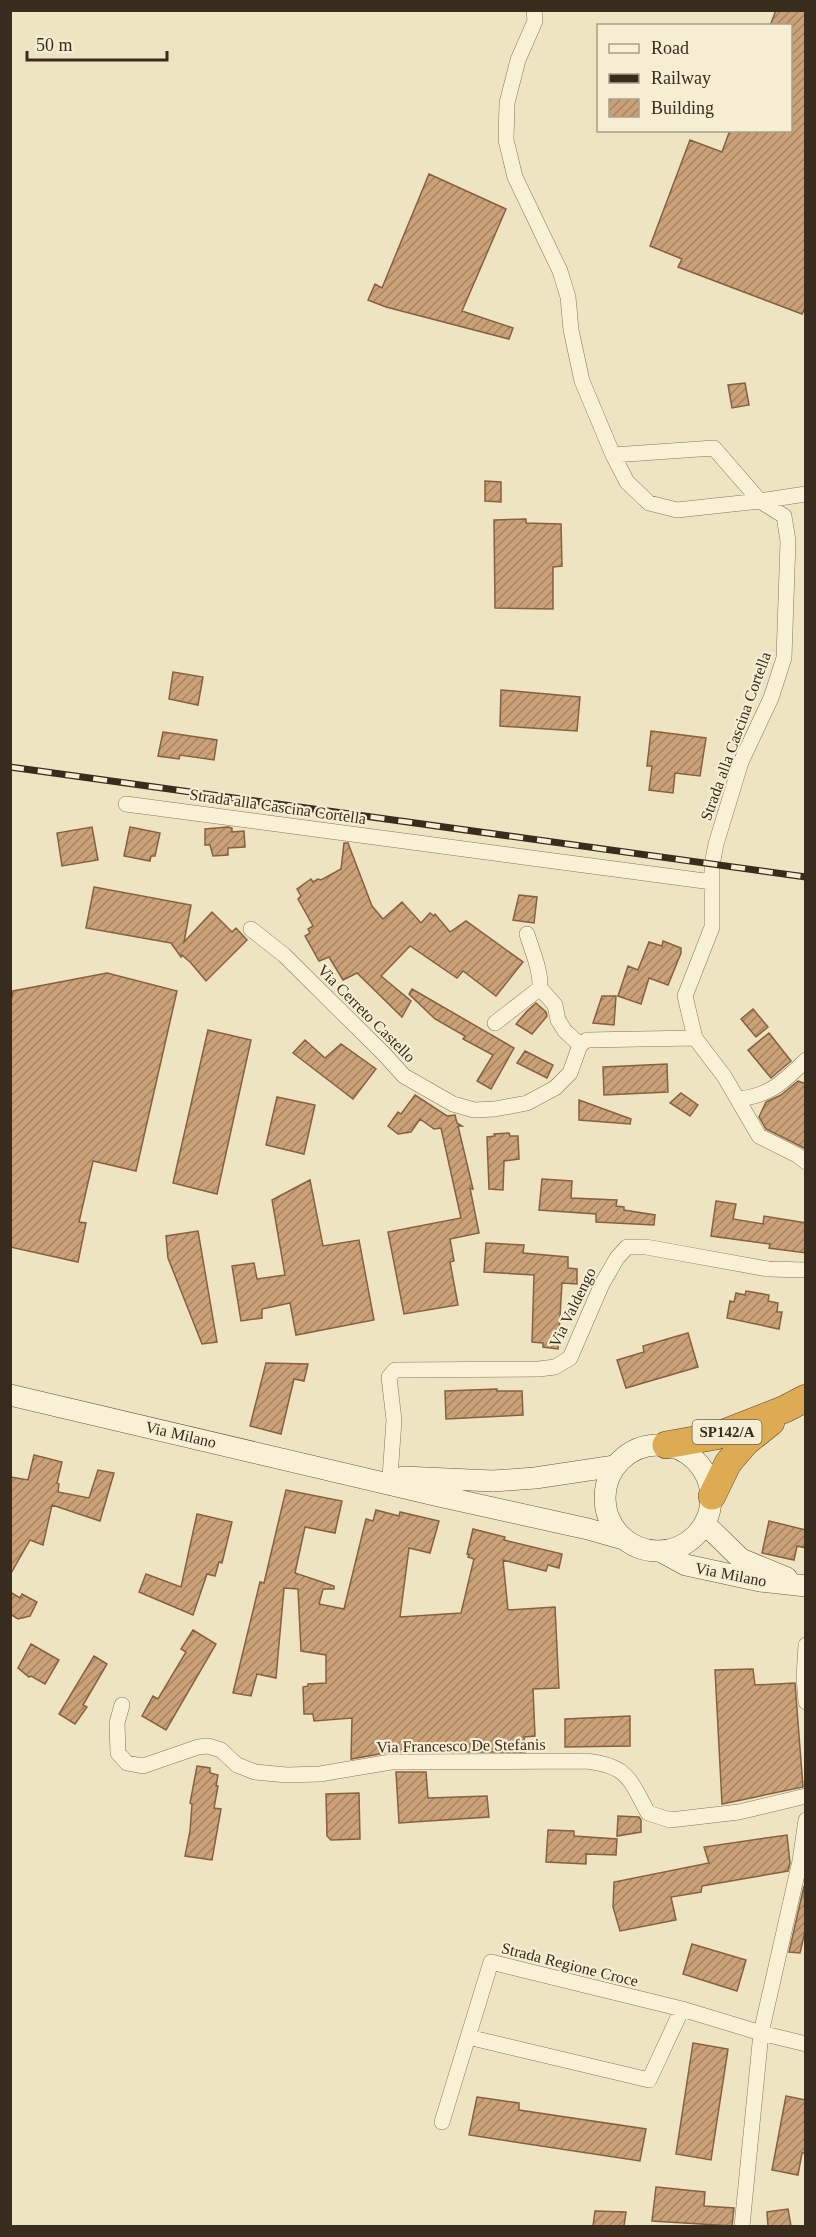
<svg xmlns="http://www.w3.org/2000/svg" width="816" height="2237" viewBox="0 0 816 2237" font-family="Georgia,serif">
  <defs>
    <pattern id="building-hatch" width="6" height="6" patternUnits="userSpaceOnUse" patternTransform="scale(1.5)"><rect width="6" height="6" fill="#cba178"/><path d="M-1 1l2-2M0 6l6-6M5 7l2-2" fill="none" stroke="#a68362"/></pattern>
  </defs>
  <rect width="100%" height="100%" fill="#eee4c2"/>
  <!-- building -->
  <path fill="url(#building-hatch)" stroke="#866140" stroke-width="1.5" d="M776,10h30v296l-4,8 -124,-47 4,-8 -32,-13 40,-106 32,12 8,-22h60v-104h-20z
    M429,174l77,35 -44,102 51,17 -4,11 -123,-32 -18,-7 7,-16 7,4z
    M745,383l4,22 -17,3 -4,-23z
    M485,481l16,1v20l-16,-1z
    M526,519v4l35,1 1,42 -9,1v42l-58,-1 -1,-88z
    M173,672l30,5 -5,28 -29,-6z
    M501,690l79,7 -3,34 -77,-5z
    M651,731l55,7 -6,38 -25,-3 -2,20 -24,-3 3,-24h-5z
    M163,732l54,8 -3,20 -34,-5 -1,4 -21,-3z
    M92,827l6,33 -36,6 -5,-33z
    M130,827l30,6 -5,23h-4l-1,5 -26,-5z
    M228,827l4,1v4l12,-1 1,16 -17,1v7l-15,1 -3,-11h-5v-16z
    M344,843h4l24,63 11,13 19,-17 19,21 9,-10 4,3 1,-2 15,18 16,-11 57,41 -27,34 -33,-25 -6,7 -47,-32 -29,30 30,25 -9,16 -45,-44 -14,7 -14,-23 -10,4 -14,-25 5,-3 -2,-4 5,-3 -15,-27 3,-3 -4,-7 14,-10 2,3 5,-3 3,1 20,-11z
    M94,887l97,18 -7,37 28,-30 20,20 4,-4 11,12 -41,41 -15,-18 -9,-8 -1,2 -10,-14 -85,-15z
    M519,895l18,2 -3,26 -21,-3z
    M663,941l18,7v5l-13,32 -19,-7 -8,26 -23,-8 10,-30 10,4 11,-28 13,4z
    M107,973l70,18 -41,180 -43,-10 -14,61 7,1 -8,39 -68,-15v-241l3,-15z
    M412,989l102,59 -23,41 -14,-8 16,-26 -30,-16 2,-3 -30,-17 -26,-25z
    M602,996h14l-2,29 -21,-2z
    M536,1003l10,9 1,4 -15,18 -16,-10 11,-13z
    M753,1009l15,18 -12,10 -15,-18z
    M208,1030l43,10 -34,154 -44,-11z
    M769,1033l22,28 -20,17 -23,-28z
    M305,1040l20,18 16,-14 35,25 -23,30 -60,-46z
    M525,1051l28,14 -6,13 -30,-15z
    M667,1064l1,28 -64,3 -1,-28z
    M798,1081l8,3v65l-40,-20 -7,-12 7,-15 15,-7z
    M681,1093l17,12 -8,11 -20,-13z
    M415,1095l32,21 8,-1 2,8 5,3h-4l15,63 -3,-1 9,45 -29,6 4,22 -4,1 8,43 -54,9 -16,-82 73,-14 -20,-90 -7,1 -14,-10 -9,13 -13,2 -10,-8 10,-14 3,2z
    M277,1097l38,8 -11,49 -38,-9z
    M579,1100l52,19 -1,5 -51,-4z
    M509,1133l1,3h8l1,23 -15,2 -1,29 -14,-1 -2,-52 8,-1 -1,-2z
    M542,1179l30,2 -1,17 46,2 -1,6 8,1v3l31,5 -1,10 -58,-3v-8l-57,-4z
    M310,1180l13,66 36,-6 15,80 -78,15 -6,-32 -28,6v9l-21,3 -9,-55 22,-3 3,16 28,-4 -13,-75z
    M716,1201l20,3 -3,15 30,5 1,-8 42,7v30l-37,-5 1,-4 -59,-8z
    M198,1231l19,111 -15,2 -34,-86 -2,-22z
    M486,1243l38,2 -1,8 45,4v11l9,1v15l-15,-1 -4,66 -15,-2v-4l-11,-1 2,-67 -50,-3z
    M746,1291l23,4 -1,6 10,2 -1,9h5l-3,17 -52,-11 3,-17 4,1 2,-9 9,2z
    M688,1333l10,34 -72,21 -9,-28 27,-8 -1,-6z
    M266,1363l42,1 -4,17 -10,-2 -13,55 -31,-8z
    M497,1389v2h25l1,24 -77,4 -1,-28z
    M34,1455l28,7 -5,21 2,1 -1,8 31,6 9,-28 16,3 -14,48 -48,-16 -9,40 -13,-5 -20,35v-98l18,3z
    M286,1490l56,11 -7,32 -30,-6 -10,46 39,13v3h-11l-4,15 25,5 22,-90 7,2 3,-11 23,6 1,-4 39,9 -9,32 -21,-5 -9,69 61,-4 13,-54 -6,-2 1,-3h-2l6,-25 32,8 -1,3 58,14 -3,14 -11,-3 -2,6 -43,-11 5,50 47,-3 4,81 -26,1 2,47 -11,1 1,15h-134l-40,7 1,-41 -38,3 -1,-7h-9l-1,-27 5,-1v-2l18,-1v-28l-25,-4 -3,-62 -14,-1 -8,90 -19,-4 -6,22 -18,-3 27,-111 4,1z
    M197,1514l35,8 -10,41 -3,-1 -4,14 -8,-2 -14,41 -54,-23 7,-18 35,13z
    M769,1521l37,9v18l-9,-2 -3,14 -32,-7z
    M10,1592l10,6 2,-4 15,8 -7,14 -12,3 -8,-5z
    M193,1630l23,14 -50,86 -24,-14 11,-20 5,3 28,-47 -5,-3z
    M31,1644l28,16 -14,24 -14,-8 -2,1 -11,-9z
    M94,1656l13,8 -24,41 4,2 -12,17 -16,-10z
    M753,1669l2,16 40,-2 8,104 -81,17 -7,-134z
    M630,1716v30l-65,1v-28z
    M197,1766l13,2v5l8,2 -2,11h2l-4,22 7,1 -9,51 -27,-4 5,-25 2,-27 -2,-1z
    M396,1772h30l2,26 59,-2 2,21 -90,6z
    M359,1793l1,46 -29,1 -4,-4 -1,-42z
    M618,1816l21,1 2,3v12l-24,4z
    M548,1830l26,1v5l43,3 -1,16 -30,-1v10l-40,-2z
    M787,1835l3,28 -2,8 -86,15 -1,6 -30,5 5,23 -56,11 -7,-24 1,-25 95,-19 -5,-16z
    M804,1886l2,41 -6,26 -11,-1z
    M692,1944l54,16 -9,31 -54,-17z
    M693,2043l35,6 -17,111 -35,-6z
    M786,2096l20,4v53h-4l-4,22 -26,-5z
    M477,2097l42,6v7l127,19 -6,32 -171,-26z
    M656,2187l49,5 -1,14 30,2 -2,18 -80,-5z
    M788,2209l3,17h-23l-1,-14z
    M595,2211l31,1 -2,14h-31z"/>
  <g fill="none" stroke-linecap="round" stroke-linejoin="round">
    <defs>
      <path id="street" d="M534,10l1,11 -17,39 -11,43 -1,37 9,37 45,94 8,26 3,33 11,51 31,74 14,27 22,21 28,7 83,-9 24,15 4,25 -4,117 -13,40 -30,64 -25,82 -4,21v62l-27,69 10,42 29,38 35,60 38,19 9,7
        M613,455l101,-7 46,53 46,-7
        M126,804l586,78
        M251,929l33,26 100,99 20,22 49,28 21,6 21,-1 32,-6 28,-15 15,-15 10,-28 7,-5 108,-2
        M527,934c5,17 14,36 13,54l15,17 3,15 7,11 15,14
        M495,1023l45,-35
        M738,1099c32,-3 45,-17 68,-39
        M390,1477l4,-57 -5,-43 6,-7 144,-1 16,-2 15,-9 32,-74 15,-26 10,-11h19l122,22 38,1
        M806,1645l-2,32 2,25
        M122,1705l-5,18 1,30 9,10 16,3 55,-19 10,-1 13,4 16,15 18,7 32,3 33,-1 71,-12 195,-1c42,5 43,17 62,52l22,7 69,-8 67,-16
        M468,2037l181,43 33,-71
        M442,2122l49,-160 191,47 79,24 45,11
        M742,2226l19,-193 39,-172 6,-41"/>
      <path id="secondary" d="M10,1395l429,101 149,33 35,10
        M605 1498a53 53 0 1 1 106 0a53 53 0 1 1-106 0Z
        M403,1477l90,4 42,-3 80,-12
        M705,1524l36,35 46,19
        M662,1552l24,13 74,16 46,5"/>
      <path id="highway" d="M666,1445l50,-9 69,-27 21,-11
        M712,1496l16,-33 18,-21 25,-20"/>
    </defs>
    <!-- street casing -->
    <use href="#street" stroke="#877559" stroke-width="16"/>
    <!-- secondary casing -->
    <use href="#secondary" stroke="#69563d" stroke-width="22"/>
    <!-- highway casing -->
    <use href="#highway" stroke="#55432e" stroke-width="28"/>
    <!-- street -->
    <use href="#street" stroke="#f8f1d5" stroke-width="15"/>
    <!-- secondary -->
    <use href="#secondary" stroke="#f8f1d5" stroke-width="21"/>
    <!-- highway -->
    <use href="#highway" stroke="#dcab53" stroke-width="27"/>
    <defs>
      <path id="rail" d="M10,767l796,110"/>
    </defs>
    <!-- rail casing -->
    <use href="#rail" stroke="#372c1e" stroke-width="7"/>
    <!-- rail -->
    <use href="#rail" stroke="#f5eed2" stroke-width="4.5" stroke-dasharray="14" stroke-linecap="butt"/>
  </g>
  <g text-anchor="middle" stroke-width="4.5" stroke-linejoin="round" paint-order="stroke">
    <!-- shield labels -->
    <rect fill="#f5eed2" stroke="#706654" stroke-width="1.5" x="692.5" y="1420" width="69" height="24" rx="4.5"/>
    <g font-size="15" font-weight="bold" fill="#372c1e">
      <text x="727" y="1437">SP142/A</text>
    </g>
    <!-- street labels -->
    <g font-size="16" fill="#372c1e" stroke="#f5eed2">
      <text transform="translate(735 736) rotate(-70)" y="6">Strada alla Cascina Cortella</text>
      <text transform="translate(278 806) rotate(8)" y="6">Strada alla Cascina Cortella</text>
      <text transform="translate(367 1013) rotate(45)" y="6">Via Cerreto Castello</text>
      <text transform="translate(572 1307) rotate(-64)" y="6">Via Valdengo</text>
      <text transform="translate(181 1434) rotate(13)" y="6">Via Milano</text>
      <text transform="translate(731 1574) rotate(11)" y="6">Via Milano</text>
      <text transform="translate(461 1745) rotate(-1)" y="6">Via Francesco De Stefanis</text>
      <text transform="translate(570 1964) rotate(14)" y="6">Strada Regione Croce</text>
    </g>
  </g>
  <!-- border -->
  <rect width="816" height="2237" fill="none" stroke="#372c1e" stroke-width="24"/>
  <!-- legend -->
  <rect x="597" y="24" width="195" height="108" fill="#f5eed2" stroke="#a9a08a" stroke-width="1.5"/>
  <rect x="609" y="44" width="30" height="9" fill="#f8f1d5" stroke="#a9a08a" stroke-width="1.5"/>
  <text x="651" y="54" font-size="18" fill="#372c1e">Road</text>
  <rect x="609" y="74" width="30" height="9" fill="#372c1e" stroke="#a9a08a" stroke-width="1.5"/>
  <text x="651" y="84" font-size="18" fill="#372c1e">Railway</text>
  <rect x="609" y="99" width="30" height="18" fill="url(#building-hatch)" stroke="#a9a08a" stroke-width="1.5"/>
  <text x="651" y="114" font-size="18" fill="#372c1e">Building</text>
  <!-- scale -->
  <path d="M27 51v9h140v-9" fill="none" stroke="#372c1e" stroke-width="3"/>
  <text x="36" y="51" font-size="18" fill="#372c1e" stroke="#f5eed2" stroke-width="4.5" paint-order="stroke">50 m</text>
</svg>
